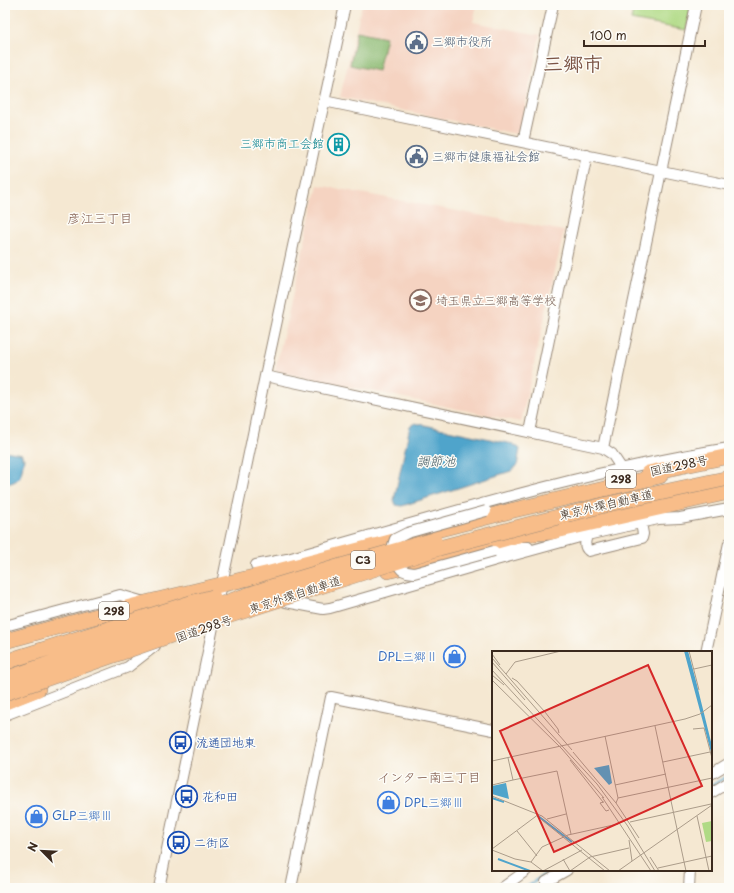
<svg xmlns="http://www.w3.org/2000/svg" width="734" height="893" viewBox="0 0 734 893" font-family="'Playpen Sans','Klee One',sans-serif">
  <rect width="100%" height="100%" fill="#fdfcf7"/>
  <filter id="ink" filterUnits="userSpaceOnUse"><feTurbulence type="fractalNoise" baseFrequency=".025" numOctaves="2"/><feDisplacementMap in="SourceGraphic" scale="8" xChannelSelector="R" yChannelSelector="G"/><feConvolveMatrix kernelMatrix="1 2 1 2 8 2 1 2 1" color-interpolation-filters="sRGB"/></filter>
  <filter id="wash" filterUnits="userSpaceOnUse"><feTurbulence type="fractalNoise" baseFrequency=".012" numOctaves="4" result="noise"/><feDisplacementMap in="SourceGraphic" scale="16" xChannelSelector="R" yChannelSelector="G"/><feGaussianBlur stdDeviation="0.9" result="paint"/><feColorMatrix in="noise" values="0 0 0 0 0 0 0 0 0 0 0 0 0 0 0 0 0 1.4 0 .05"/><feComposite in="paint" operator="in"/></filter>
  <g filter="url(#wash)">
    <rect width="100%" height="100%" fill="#f5e8d2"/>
    <!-- built -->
    <path fill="#f5d3c1" d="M362,5h115l-4,17 67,13 -20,96 -4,3 -176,-37z
      M318,185l246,46 -43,191 -246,-51z"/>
    <!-- green -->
    <path fill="#b0da85" stroke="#768252" d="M634,5h58l-6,25 -55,-10z"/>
    <!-- forest -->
    <path fill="#8cba72" stroke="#647248" d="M357,31l29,6 -8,34 -28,-6z"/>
    <!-- water -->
    <path fill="#4fa4cb" stroke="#456774" d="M415,423l98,21 7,5 -3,17 -6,5 -109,35 -6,-1 -2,-5 16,-74z
      M5,451l17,3v4h2c-3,15 -1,24 -19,26z"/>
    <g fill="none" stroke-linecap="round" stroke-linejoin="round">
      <!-- stream -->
      <path stroke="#4fa4cb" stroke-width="2.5" d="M711,786l18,-11
        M524,888l28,-18"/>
    </g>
  </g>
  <g filter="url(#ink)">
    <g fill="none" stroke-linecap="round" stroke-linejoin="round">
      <defs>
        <path id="minor" d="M324,101l405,84
          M523,142l30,-137
          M265,376l338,72 9,6 10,15
          M530,432l57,-277
          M603,448l93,-443
          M590,530c-4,7 -8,16 -1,21l53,-13 1,-4 -2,-11
          M494,551l16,-4h18
          M256,565l31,-6
          M277,569l14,-11c145,-41 289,-86 438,-110
          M286,602l37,7 7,-1 166,-48 91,-25 71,-16 22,-1 49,-9
          M5,626l115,-31 24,7
          M706,652l23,-109
          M5,715l123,-48 27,-21
          M711,774l18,-11
          M711,793l18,-11
          M546,882l21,-12
          M159,888l106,-512 80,-371
          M291,888l40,-191 162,33
          M502,888l25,-18
          M689,888l1,-18"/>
        <path id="highway" d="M648,473l81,-17
          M522,534l29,-2 178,-40
          M388,571l145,-40
          M5,641l140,-38 125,-30 244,-63 146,-34
          M5,663l12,-5
          M5,702l33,-13"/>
      </defs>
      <!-- minor casing -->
      <use href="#minor" stroke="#988978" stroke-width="12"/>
      <!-- highway casing -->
      <use href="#highway" stroke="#988978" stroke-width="16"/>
      <!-- minor -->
      <use href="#minor" stroke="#fff" stroke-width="10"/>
      <!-- highway -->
      <use href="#highway" stroke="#f8bd89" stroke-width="15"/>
      <defs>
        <path id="minor-bridge" d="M486,511l-79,22 -12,6 -3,9 5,16 5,6 5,2 7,1 80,-22"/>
        <path id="highway-bridge" d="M17,658l177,-56 19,-5
          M5,679l266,-92 70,-21 93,-26
          M5,693l204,-71 230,-74 169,-44 121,-26"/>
      </defs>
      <!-- minor-bridge casing -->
      <use href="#minor-bridge" stroke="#988978" stroke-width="12" stroke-linecap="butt"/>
      <!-- highway-bridge casing -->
      <use href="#highway-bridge" stroke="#988978" stroke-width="16" stroke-linecap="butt"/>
      <!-- minor-bridge -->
      <use href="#minor-bridge" stroke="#fff" stroke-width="10"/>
      <!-- highway-bridge -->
      <use href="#highway-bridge" stroke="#f8bd89" stroke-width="15"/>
    </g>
  </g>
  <!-- icons -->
  <defs>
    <symbol id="civic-ring" viewBox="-11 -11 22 22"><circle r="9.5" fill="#fdfcf7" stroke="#5c6f8a" stroke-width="1.5"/><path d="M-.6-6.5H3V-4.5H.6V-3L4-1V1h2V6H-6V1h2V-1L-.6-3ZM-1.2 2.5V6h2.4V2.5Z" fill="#5c6f8a"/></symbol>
    <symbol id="building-ring" viewBox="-11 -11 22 22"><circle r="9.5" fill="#fdfcf7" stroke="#0f9aa8" stroke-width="1.5"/><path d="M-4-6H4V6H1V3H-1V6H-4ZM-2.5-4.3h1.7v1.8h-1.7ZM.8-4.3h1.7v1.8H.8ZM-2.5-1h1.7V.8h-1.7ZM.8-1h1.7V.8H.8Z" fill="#0f9aa8"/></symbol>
    <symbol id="school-ring" viewBox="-11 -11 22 22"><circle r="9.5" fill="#fdfcf7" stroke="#8d6e63" stroke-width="1.5"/><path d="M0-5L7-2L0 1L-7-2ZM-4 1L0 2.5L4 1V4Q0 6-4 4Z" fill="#8d6e63"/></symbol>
    <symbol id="shop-ring" viewBox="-11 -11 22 22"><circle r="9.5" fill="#fdfcf7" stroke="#3f7fe0" stroke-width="1.5"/><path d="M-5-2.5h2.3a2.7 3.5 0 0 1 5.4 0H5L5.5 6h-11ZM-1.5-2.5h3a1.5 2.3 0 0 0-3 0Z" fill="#3f7fe0"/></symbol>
    <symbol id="bus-ring" viewBox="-11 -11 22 22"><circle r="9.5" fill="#fdfcf7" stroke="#1a4fb4" stroke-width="1.5"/><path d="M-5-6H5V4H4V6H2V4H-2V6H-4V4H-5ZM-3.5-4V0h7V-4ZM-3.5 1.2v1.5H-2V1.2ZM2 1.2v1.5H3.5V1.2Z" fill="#1a4fb4"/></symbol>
  </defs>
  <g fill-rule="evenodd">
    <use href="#civic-ring" x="404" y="30" width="25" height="25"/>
    <use href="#building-ring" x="326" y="132" width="25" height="25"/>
    <use href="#civic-ring" x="404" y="144" width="25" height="25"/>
    <use href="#school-ring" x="408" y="288" width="25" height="25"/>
    <use href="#shop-ring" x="442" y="644" width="25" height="25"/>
    <use href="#bus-ring" x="168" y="730" width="25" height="25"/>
    <use href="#bus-ring" x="174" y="784" width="25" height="25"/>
    <use href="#shop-ring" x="376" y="790" width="25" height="25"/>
    <use href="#shop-ring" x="24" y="804" width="25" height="25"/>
    <use href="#bus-ring" x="166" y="830" width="25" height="25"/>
  </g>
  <g text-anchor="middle" stroke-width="3" stroke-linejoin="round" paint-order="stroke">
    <!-- shield labels -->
    <g fill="#fdfcf7" stroke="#75695f" stroke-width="1">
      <rect x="606" y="470" width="30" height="18" rx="3"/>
      <rect x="351" y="551" width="24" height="18" rx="3"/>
      <rect x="99" y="602" width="30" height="18" rx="3"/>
    </g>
    <g font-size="11" font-weight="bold" fill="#3b2a1e">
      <text x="621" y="483">298</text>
      <text x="363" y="564">C3</text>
      <text x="114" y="615">298</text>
    </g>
    <!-- service labels -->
    <g font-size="12" fill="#4e5e75" stroke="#fdfcf7" text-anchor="start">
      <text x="432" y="46">三郷市役所</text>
      <text x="432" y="161">三郷市健康福祉会館</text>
    </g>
    <!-- culture labels -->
    <g font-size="12" fill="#0d838f" stroke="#fdfcf7" text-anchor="end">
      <text x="324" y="148">三郷市商工会館</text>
    </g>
    <!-- education labels -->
    <g font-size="12" fill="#785e54" stroke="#fdfcf7" text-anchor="start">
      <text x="436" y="305">埼玉県立三郷高等学校</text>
    </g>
    <!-- street labels -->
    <g font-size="12" fill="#3b2a1e" stroke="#fdfcf7">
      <text transform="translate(679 466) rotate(-12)" y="4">国道298号</text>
      <text transform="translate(606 505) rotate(-13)" y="4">東京外環自動車道</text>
      <text transform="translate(295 595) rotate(-18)" y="4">東京外環自動車道</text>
      <text transform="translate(204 629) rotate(-19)" y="4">国道298号</text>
    </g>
    <!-- shop labels -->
    <g font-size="12" fill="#366cbe" stroke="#fdfcf7" text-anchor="start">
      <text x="438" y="661" text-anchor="end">DPL三郷Ⅱ</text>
      <text x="404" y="807">DPL三郷Ⅲ</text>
      <text x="52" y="820">GLP三郷Ⅲ</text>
    </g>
    <!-- transit labels -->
    <g font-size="12" fill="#164399" stroke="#fdfcf7" text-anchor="start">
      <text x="196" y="747">流通団地東</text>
      <text x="202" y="801">花和田</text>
      <text x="194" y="847">二街区</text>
    </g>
    <!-- neighbourhood labels -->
    <g font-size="13" fill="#7c5546" stroke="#fdfcf7">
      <text x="100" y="223">彦江三丁目</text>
      <text x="429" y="782">インター南三丁目</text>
    </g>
    <!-- water labels -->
    <g font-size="13" font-style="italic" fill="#435b63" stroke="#fdfcf7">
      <text x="436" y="466">調節池</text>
    </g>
    <!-- town labels -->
    <g font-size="20" font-weight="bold" fill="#7c5546" stroke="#fdfcf7">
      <text x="573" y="71">三郷市</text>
    </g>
  </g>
  <!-- overview -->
  <g transform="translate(492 651)">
    <rect width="220" height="220" fill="#f5e8d2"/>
    <path d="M220,170v20l-6,1 -4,-19z" fill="#b0da85"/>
    <path d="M192,0h4l9,34 15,61v10zM117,114l3,18 -3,2 -15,-17zM14,132l3,16 -17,-5v-8z" fill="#4fa4cb"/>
    <path fill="none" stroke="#4fa4cb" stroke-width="2" d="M0,147l12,4M46,165l34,26M6,208l32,12"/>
    <path fill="none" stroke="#ab9c8a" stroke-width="1" d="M197,0l10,39M0,3l8,11M0,7l80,92M0,11l33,38M202,18l18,-4M0,19l105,114 30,41 28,46M14,23l9,-12 46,-11M0,24l12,10M20,27l5,3 28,31 13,17 1,4M0,29l70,69 42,49M163,75l31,145M201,78l11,-1 8,30M113,85l13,62 -2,5M81,101l43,51 23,35M78,109l33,42M0,110l193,-42 15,-5 12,-9M171,111l47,-10M21,129l44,-9 14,63M0,134l21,-5 -5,-22M123,134l51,-11M0,145l50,20 68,55M110,146l49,74M126,147l94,-20M112,151l-4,1 6,8 3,-1M205,165l12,55M55,168l19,-5M50,169l63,51M138,171l81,-18M25,180l20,25M137,189l3,21M0,198l47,-35M0,199l23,9 16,3 12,9M158,206l9,14M71,208l7,12M39,211l11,-15 26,-12 50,-11M166,217l54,-12M51,220l39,-21M78,220l20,-14 39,-9M126,220l94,-66"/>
    <path fill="#d62828" fill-opacity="0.15" stroke="#d62828" stroke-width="2" d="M156,14l54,121 -148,66 -54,-121z"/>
    <rect width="220" height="220" fill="none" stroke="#3b2a1e" stroke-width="2"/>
  </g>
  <!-- margin -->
  <rect width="734" height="893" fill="none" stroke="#fdfcf7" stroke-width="20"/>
  <!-- north arrow -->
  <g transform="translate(42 851) rotate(294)" stroke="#fdfcf7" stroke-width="3" paint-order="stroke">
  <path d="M0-3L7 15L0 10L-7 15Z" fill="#3b2a1e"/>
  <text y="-6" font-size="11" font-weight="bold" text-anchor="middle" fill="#3b2a1e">N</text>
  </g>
  <!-- scale -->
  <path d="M584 40v6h121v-6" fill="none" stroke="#3b2a1e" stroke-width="2"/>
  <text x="590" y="40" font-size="12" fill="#3b2a1e" stroke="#fdfcf7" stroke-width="3" paint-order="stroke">100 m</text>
</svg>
